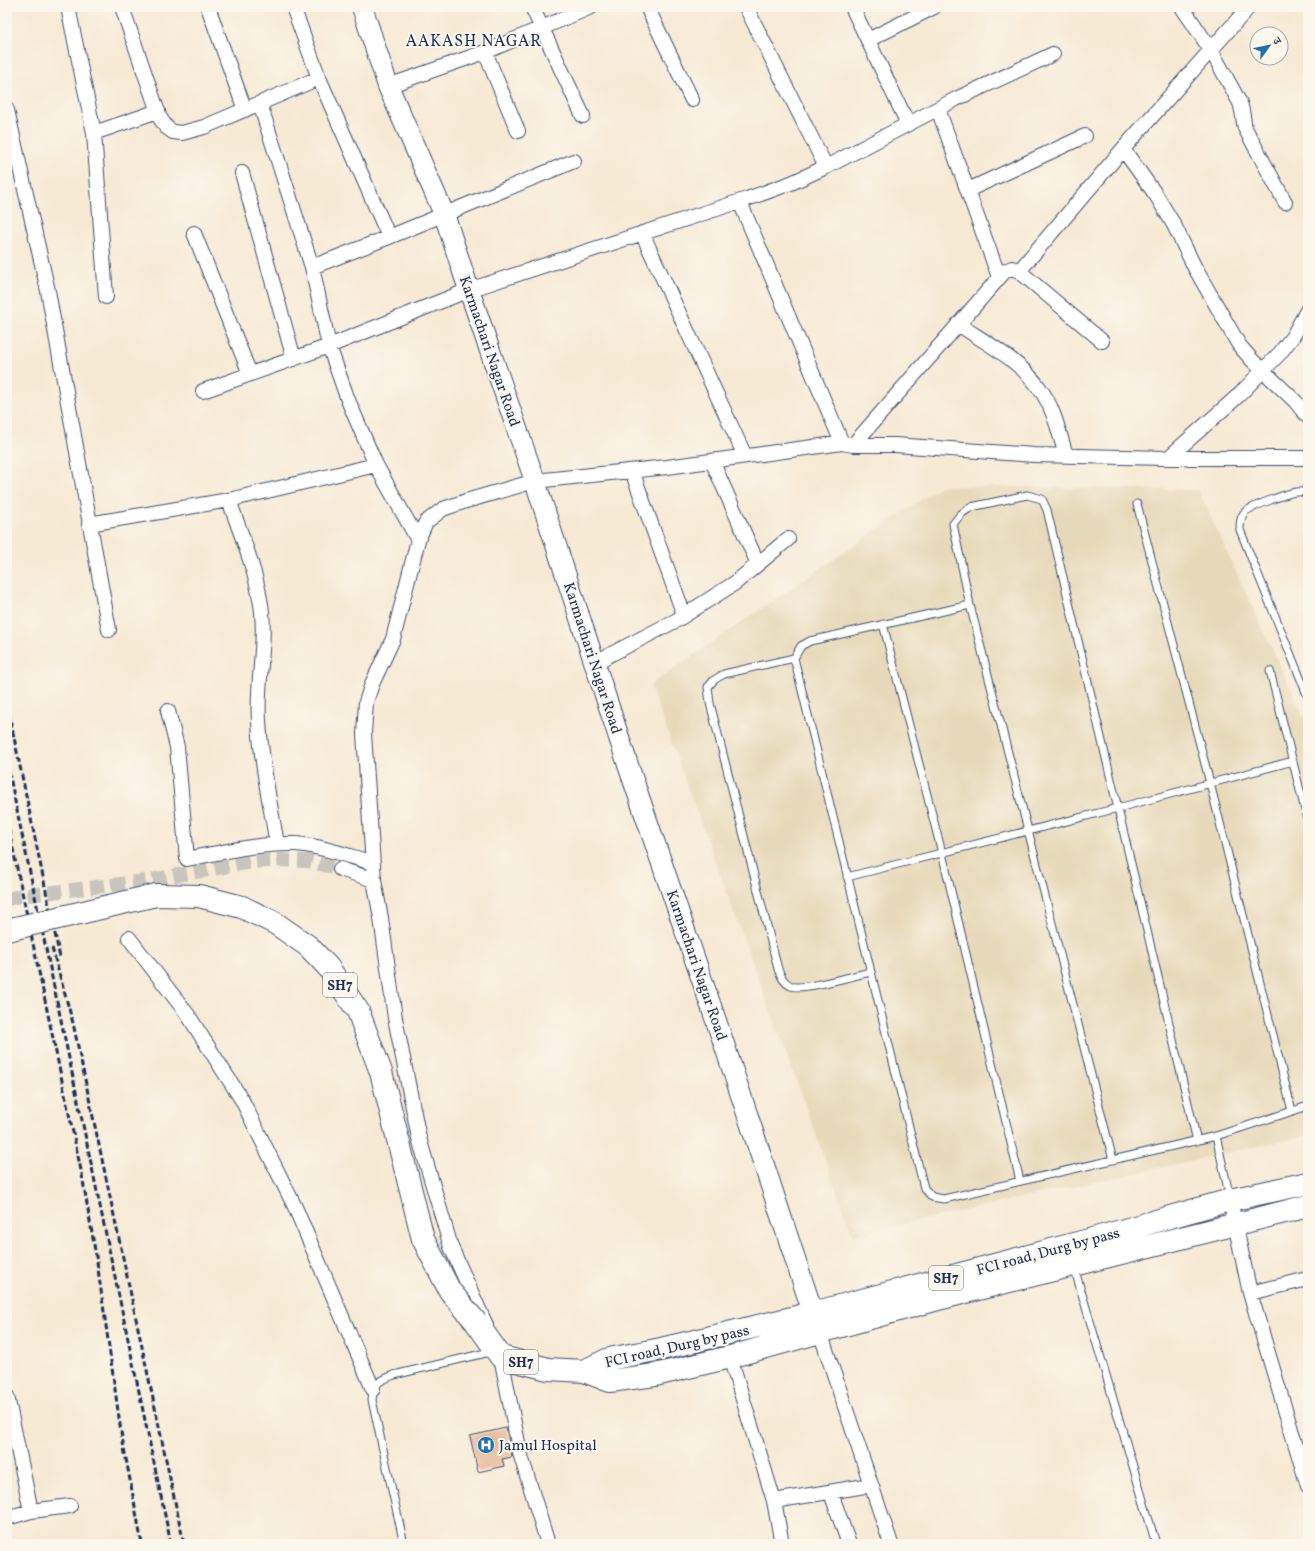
<svg xmlns="http://www.w3.org/2000/svg" width="1315" height="1551" viewBox="0 0 1315 1551" font-family="Vollkorn,'Noto Serif Devanagari',serif">
  <rect width="100%" height="100%" fill="#fbf7ec"/>
  <filter id="ink" filterUnits="userSpaceOnUse"><feTurbulence type="fractalNoise" baseFrequency=".025" numOctaves="2"/><feDisplacementMap in="SourceGraphic" scale="8" xChannelSelector="R" yChannelSelector="G"/><feConvolveMatrix kernelMatrix="1 2 1 2 8 2 1 2 1" color-interpolation-filters="sRGB"/></filter>
  <filter id="wash" filterUnits="userSpaceOnUse"><feTurbulence type="fractalNoise" baseFrequency=".012" numOctaves="4" result="noise"/><feDisplacementMap in="SourceGraphic" scale="16" xChannelSelector="R" yChannelSelector="G"/><feGaussianBlur stdDeviation="0.9" result="paint"/><feColorMatrix in="noise" values="0 0 0 0 0 0 0 0 0 0 0 0 0 0 0 0 0 1.4 0 .05"/><feComposite in="paint" operator="in"/></filter>
  <g filter="url(#wash)">
    <rect width="100%" height="100%" fill="#f6ead4"/>
    <!-- built -->
    <path fill="#e7daba" d="M941,486l257,4 110,236v409l-455,100 -203,-550z"/>
    <g id="blocks">
      <!-- building -->
      <path fill="#e6b998" d="M506,1428l6,29 -10,2 2,7 -26,6 -8,-36z"/>
    </g>
  </g>
  <g filter="url(#ink)">
    <use href="#blocks" fill-opacity="0" stroke="#3c4b70" stroke-width="1"/>
    <g fill="none" stroke-linecap="round" stroke-linejoin="round">
      <!-- street-tunnel -->
      <path stroke="#cac5bc" stroke-width="14" stroke-dasharray="14 7" stroke-linecap="butt" d="M7,899l13,-3 125,-15 107,-19 28,-2 28,1 32,8"/>
      <defs>
        <path id="lane" d="M1308,495c-4,-3 -6,-4 -11,-3 -7,0 -47,15 -52,20 -5,5 -5,12 -5,18l68,167
          M1137,504l73,279 82,328
          M970,605l-160,36 -9,5 -7,12 130,530 8,9 12,2 272,-63 92,-30
          M883,624l59,229 78,328
          M794,658l-70,16 -10,6 -6,7 2,16 68,266c3,7 5,13 13,17 10,5 65,-11 79,-14
          M1270,671l38,151
          M847,877l271,-69 175,-47
          M1216,1136l14,62
          M1113,1160l-143,-555 -17,-81 8,-10 10,-7 56,-12 15,4 5,11 150,631
          M1074,1267l82,277
          M404,1544l-32,-144c2,-18 7,-19 22,-25l100,-24"/>
        <path id="street" d="M68,7l26,126 64,-22
          M122,7l38,111 6,9 7,5 9,1 22,-6 115,-49
          M208,7l37,103
          M293,7l26,71 70,159
          M532,7l51,109
          M647,7l45,93
          M746,7l80,160
          M852,7l56,117
          M1182,7l29,43 29,53c3,9 3,16 5,25l40,74
          M868,40l66,-33
          M485,52l33,79
          M388,86l97,-34 106,-45
          M260,104l52,163 17,79 19,54 28,65 42,75
          M938,109l61,168
          M7,110l41,181 61,339
          M94,133l12,164
          M1123,149l33,46 18,30 21,43 44,77 13,15 43,41 13,16
          M242,173l52,186
          M968,190l117,-54
          M740,202l102,241
          M194,233l56,141
          M642,233l103,223
          M312,267l77,-30 185,-76
          M1019,271l104,-122 126,-142
          M958,324c28,19 63,37 82,65 14,19 19,44 26,66
          M203,391l126,-45 140,-56 278,-91 44,-16 35,-16 130,-68 97,-45
          M853,445l152,-174 7,-3 7,3 83,70
          M1168,458l71,-63 41,-42 13,-17 15,-27
          M712,461l46,103
          M632,471l52,144
          M229,500c11,32 25,65 31,99 8,37 -4,83 -1,122 2,41 11,82 18,123
          M89,524l140,-24 147,-35
          M594,663l83,-43 58,-37 53,-44
          M168,711l9,36 10,112c36,-7 73,-16 109,-15 26,2 52,12 77,19
          M340,869l34,11
          M129,938l59,77 54,85 53,107 78,182
          M1230,1200l20,93 58,193
          M1250,1293l58,-14
          M486,1325l-35,-78 -32,-109 -24,-120 -14,-100 -7,-38 -10,-146 2,-32 6,-18 21,-45 25,-99 8,-18 17,-13 23,-8 69,-20 132,-14 175,-24 11,2h42l139,10 134,3h140
          M820,1332l71,212
          M498,1352l3,5 19,96 28,91
          M730,1357l44,144 8,43
          M7,1396l24,115
          M831,1493l18,51
          M774,1501l97,-16
          M7,1518l24,-7 39,-5"/>
        <path id="secondary" d="M362,7l26,79 56,128 25,76 66,191 94,287 94,273 95,287"/>
        <path id="primary" d="M476,1322l25,35 47,12 36,2 26,10 45,-6 75,-18 212,-59 366,-92
          M584,1371l25,-12 52,-10 152,-36 276,-73 141,-40 78,-17"/>
      </defs>
      <!-- lane casing -->
      <use href="#lane" stroke="#3c4b70" stroke-width="9"/>
      <!-- street casing -->
      <use href="#street" stroke="#3c4b70" stroke-width="16"/>
      <!-- secondary casing -->
      <use href="#secondary" stroke="#3c4b70" stroke-width="22"/>
      <!-- primary casing -->
      <use href="#primary" stroke="#3c4b70" stroke-width="24"/>
      <!-- lane -->
      <use href="#lane" stroke="#fff" stroke-width="7"/>
      <!-- street -->
      <use href="#street" stroke="#fff" stroke-width="14"/>
      <!-- secondary -->
      <use href="#secondary" stroke="#fff" stroke-width="20"/>
      <!-- primary -->
      <use href="#primary" stroke="#fff" stroke-width="22"/>
      <!-- rail -->
      <path stroke="#1b2f5e" stroke-width="3" stroke-dasharray="6 3" stroke-linecap="butt" d="M7,704l53,254
        M7,763l164,781
        M7,821l75,354 15,87 24,170 21,112
        M52,948l21,75 111,521"/>
      <defs>
        <path id="primary-bridge" d="M7,930l149,-35 43,1 43,11 33,16 33,23 20,21 30,44 23,61 42,167 27,52 26,31"/>
      </defs>
      <!-- primary-bridge casing -->
      <use href="#primary-bridge" stroke="#3c4b70" stroke-width="24" stroke-linecap="butt"/>
      <!-- primary-bridge -->
      <use href="#primary-bridge" stroke="#fff" stroke-width="22"/>
    </g>
  </g>
  <!-- icons -->
  <defs>
    <symbol id="hospital-disc" viewBox="-11 -11 22 22"><circle r="9.5" fill="#1f6fb2" stroke="#fbf7ec"/><path d="M-5-5h3v3.5h4V-5h3V5h-3V1.5h-4V5h-3Z" fill="#fff"/></symbol>
  </defs>
  <g fill-rule="evenodd">
    <use href="#hospital-disc" x="476" y="1435" width="20" height="20"/>
  </g>
  <g text-anchor="middle" stroke-width="4" stroke-linejoin="round" paint-order="stroke">
    <!-- shield labels -->
    <g fill="#fbf7ec" stroke="#5e6b89" stroke-width="1">
      <rect x="323" y="973" width="34" height="24" rx="3"/>
      <rect x="929" y="1266" width="34" height="24" rx="3"/>
      <rect x="504" y="1350" width="34" height="24" rx="3"/>
    </g>
    <g font-size="14" font-weight="bold" fill="#1b2f5e">
      <text x="340" y="990">SH7</text>
      <text x="946" y="1283">SH7</text>
      <text x="521" y="1367">SH7</text>
    </g>
    <!-- street labels -->
    <g font-size="15" fill="#1b2f5e" stroke="#fbf7ec">
      <text transform="translate(490 351) rotate(71)" y="5">Karmachari Nagar Road</text>
      <text transform="translate(593 658) rotate(72)" y="5">Karmachari Nagar Road</text>
      <text transform="translate(697 965) rotate(71)" y="5">Karmachari Nagar Road</text>
      <text transform="translate(1048 1251) rotate(-15)" y="5">FCI road, Durg by pass</text>
      <text transform="translate(677 1346) rotate(-13)" y="5">FCI road, Durg by pass</text>
    </g>
    <!-- poi labels -->
    <g font-size="15" fill="#1b2f5e" stroke="#fbf7ec" text-anchor="start">
      <text x="499" y="1450">Jamul Hospital</text>
    </g>
    <!-- neighbourhood labels -->
    <g font-size="16" letter-spacing="1" fill="#1b2f5e" stroke="#fbf7ec">
      <text x="474" y="46">AAKASH NAGAR</text>
    </g>
  </g>
  <!-- margin -->
  <rect width="1315" height="1551" fill="none" stroke="#fbf7ec" stroke-width="24"/>
  <!-- north arrow -->
  <g transform="translate(1269 46) rotate(57)"><circle r="19" fill="#fbf7ec" stroke="#a1a7b3"/>
  <path d="M0-3L7 15L0 10L-7 15Z" fill="#1f6fb2"/>
  <text y="-6" font-size="11" font-weight="bold" text-anchor="middle" fill="#1b2f5e">उ</text>
  </g>
</svg>
